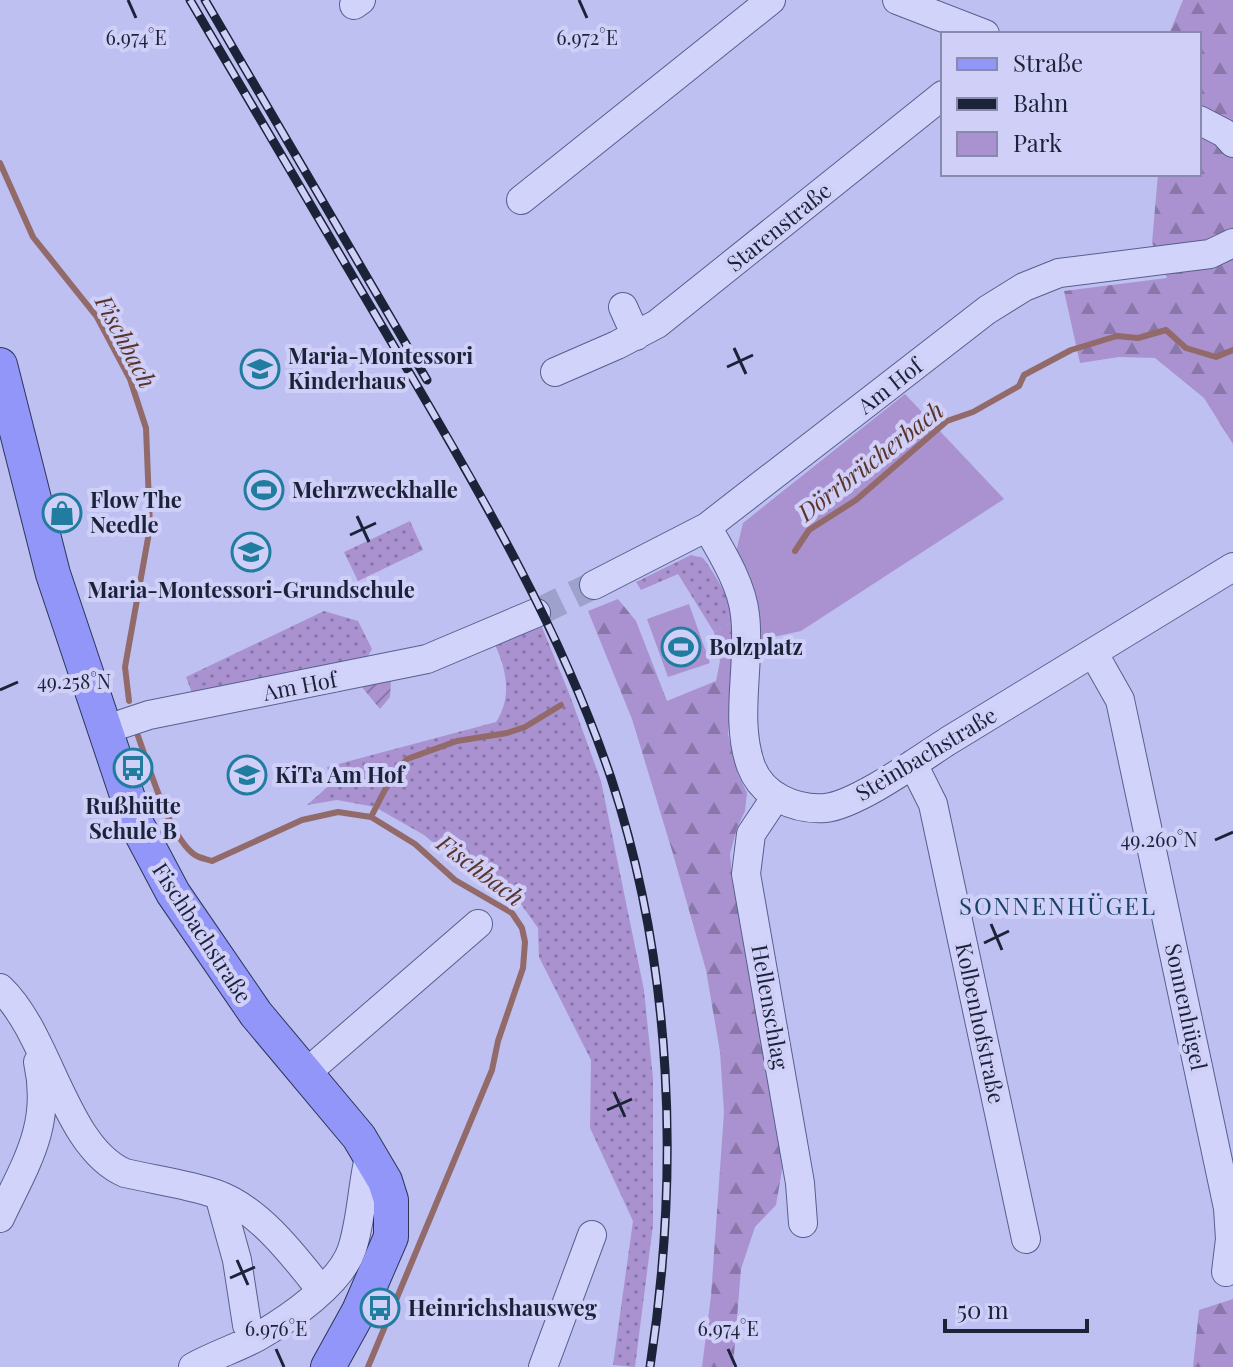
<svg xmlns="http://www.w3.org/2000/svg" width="1233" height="1367" viewBox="0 0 1233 1367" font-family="'Playfair Display',serif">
  <defs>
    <pattern id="grass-dots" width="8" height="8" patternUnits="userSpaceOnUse" patternTransform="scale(2)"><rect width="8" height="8" fill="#aa92d0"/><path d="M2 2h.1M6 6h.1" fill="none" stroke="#8a77aa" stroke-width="1.8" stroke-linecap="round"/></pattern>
    <pattern id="forest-firs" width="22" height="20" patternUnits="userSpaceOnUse" patternTransform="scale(2)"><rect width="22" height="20" fill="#aa92d0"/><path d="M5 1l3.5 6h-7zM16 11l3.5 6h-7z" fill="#8a77aa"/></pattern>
    <pattern id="garden-furrows" width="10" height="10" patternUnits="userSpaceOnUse" patternTransform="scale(2)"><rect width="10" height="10" fill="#aa92d0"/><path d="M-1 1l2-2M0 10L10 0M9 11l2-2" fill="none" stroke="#8a77aa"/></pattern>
  </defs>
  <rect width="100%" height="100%" fill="#bec0f1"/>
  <!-- grass -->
  <path fill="url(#grass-dots)" d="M410,521l13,29 -65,31 -14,-29z
    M691,555l12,3c15,20 25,39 32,63l-21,11 -36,-58 -37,16 -5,-8z
    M324,611l34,10 14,28 -5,9 -175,35 -6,-16z
    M539,620l30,73 32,88 43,209 9,88v147l-18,142 -22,-2 20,-144 -43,-93 1,-68 -52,-103 -1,-29 -20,-28 -38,-19 -56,-46 -49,-28 -38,-7 -30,5 25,-22 -5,-16 169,-45c16,-24 11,-52 -1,-77z"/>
  <!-- forest -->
  <path fill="url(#forest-firs)" d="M1183,0h50v444l-29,-46 -49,-40 -36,-1 -39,6 -16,-72 103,-13 -15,-35 6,-69h41v-53l3,-13 -3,-2v-72h-30z
    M618,599l18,22 31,80 49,-20 4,-20 -6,-29 21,-11 1,26 -8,87 10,40 9,19 -2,18 -8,17 -7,26 2,21 49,267 1,28 -6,35 -21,22 -14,42 -8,98h-31l9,-71 13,-184 -4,-60 -14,-82 -33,-116 -41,-135 -44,-108z
    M1233,1299v68h-40l6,-57z"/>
  <!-- park -->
  <path fill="#aa92d0" d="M905,394l99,105 -203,132 -41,9 -2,-26 -22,-62 7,-29z
    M689,604l21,59 -42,14 -21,-58z"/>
  <!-- garden -->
  <path fill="url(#garden-furrows)" d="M391,681l-1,16 -10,12 -19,-23z"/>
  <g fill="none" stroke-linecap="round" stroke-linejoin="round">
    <!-- stream -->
    <path stroke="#916a69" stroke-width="6" d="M0,163l33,74 64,80 33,62 16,49 4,99 -25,140 4,34
      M795,551l14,-21 47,-30 91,-79 26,-9 46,-26 5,-11 47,-25 46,-14 21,2 28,-8 20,18 30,9 17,-7
      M138,736c11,30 31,101 57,119 4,3 12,4 17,6l90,-41 36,-8 33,5 44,27 40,36 57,33 10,15 3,14 -2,26 -25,73 -6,29 -124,297
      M371,817l19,-37 17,-21 50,-18 50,-8 18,-6 36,-22"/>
    <!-- minor-tunnel -->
    <path stroke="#9da1cc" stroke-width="28" stroke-dasharray="28 14" stroke-linecap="butt" d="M536,613l58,-28"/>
    <defs>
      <path id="minor" d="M897,0l88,34
        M354,5l7,-5
        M1199,120l25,13 9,10
        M521,200l250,-200
        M623,307l13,29
        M555,372l62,-27 40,-21 286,-229
        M707,527c15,26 35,58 38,88 6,49 -11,104 6,151 11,30 44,44 74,42 32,-3 95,-49 123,-67 94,-58 190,-115 285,-174
        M594,585l113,-58 280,-217 37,-23 35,-14 151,-19 23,-11
        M1094,654l26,46 108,508 2,31 -4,33
        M104,730l45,-15 278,-56 109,-46
        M913,764l20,40 93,435
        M775,798l-24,36 -5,40 54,309 3,40
        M0,988c49,45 64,159 125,185 30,7 62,11 91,21 43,15 78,62 105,96
        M305,1074l173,-150
        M219,1195l18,65 10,65
        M0,1218c26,-55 52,-93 38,-156
        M193,1367c21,-12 45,-19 66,-31 31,-18 82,-53 93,-87 10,-31 10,-65 18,-96
        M543,1367l49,-132"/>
      <path id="major" d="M0,365l53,209 84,251 36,68 83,121 103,123 26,44 6,19v37l-32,74 -31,56"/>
    </defs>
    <!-- minor casing -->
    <use href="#minor" stroke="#55608b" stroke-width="30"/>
    <!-- major casing -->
    <use href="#major" stroke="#2a3658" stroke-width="36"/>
    <!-- minor -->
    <use href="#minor" stroke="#d2d3fb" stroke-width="28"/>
    <!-- major -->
    <use href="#major" stroke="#9296f8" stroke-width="34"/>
    <defs>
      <path id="rail" d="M190,0c73,124 146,248 219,372 77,131 153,261 202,406 62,188 69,394 39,589
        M205,0l222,380"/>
    </defs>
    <!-- rail casing -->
    <use href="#rail" stroke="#1b2339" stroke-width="9"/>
    <!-- rail -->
    <use href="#rail" stroke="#cfcff8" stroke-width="6" stroke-dasharray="18" stroke-linecap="butt"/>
  </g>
  <!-- ticks -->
  <path fill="none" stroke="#1b2339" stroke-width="3" d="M128,0l8,18M579,0l8,18M734,348l12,26M727,367l26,-12M357,516l12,26M350,535l26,-12M0,690l18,-8M1215,840l18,-8M991,924l11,26M984,943l25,-12M614,1092l11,25M607,1110l25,-11M237,1260l11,25M230,1278l25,-11M276,1349l8,18M728,1349l8,18"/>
  <!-- icons -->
  <defs>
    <symbol id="school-ring" viewBox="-11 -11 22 22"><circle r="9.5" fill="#cfcff8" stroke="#217d9f" stroke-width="1.5"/><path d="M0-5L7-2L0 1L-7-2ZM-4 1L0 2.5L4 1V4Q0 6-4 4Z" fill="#217d9f"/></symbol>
    <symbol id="stadium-ring" viewBox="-11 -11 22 22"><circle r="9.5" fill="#cfcff8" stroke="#217d9f" stroke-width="1.5"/><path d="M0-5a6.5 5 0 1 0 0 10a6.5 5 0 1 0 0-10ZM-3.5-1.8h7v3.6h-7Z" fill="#217d9f"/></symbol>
    <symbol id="shop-ring" viewBox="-11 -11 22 22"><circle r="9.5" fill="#cfcff8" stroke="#217d9f" stroke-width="1.5"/><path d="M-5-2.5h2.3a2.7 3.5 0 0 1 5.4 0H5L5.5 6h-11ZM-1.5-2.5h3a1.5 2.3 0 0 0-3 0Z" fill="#217d9f"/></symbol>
    <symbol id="bus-ring" viewBox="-11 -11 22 22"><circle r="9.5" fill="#cfcff8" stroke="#217d9f" stroke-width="1.5"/><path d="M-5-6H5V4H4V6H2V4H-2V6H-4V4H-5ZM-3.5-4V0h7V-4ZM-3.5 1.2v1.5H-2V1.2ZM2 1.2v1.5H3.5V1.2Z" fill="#217d9f"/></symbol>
  </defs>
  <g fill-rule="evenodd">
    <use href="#school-ring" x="238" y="347" width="44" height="44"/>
    <use href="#stadium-ring" x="242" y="468" width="44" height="44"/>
    <use href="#shop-ring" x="40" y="491" width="44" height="44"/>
    <use href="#school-ring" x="229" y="530" width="44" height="44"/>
    <use href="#stadium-ring" x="659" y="625" width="44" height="44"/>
    <use href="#bus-ring" x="111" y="746" width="44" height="44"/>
    <use href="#school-ring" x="225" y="753" width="44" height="44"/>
    <use href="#bus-ring" x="358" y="1286" width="44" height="44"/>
  </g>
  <g text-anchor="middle" stroke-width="8" stroke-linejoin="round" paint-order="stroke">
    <!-- street labels -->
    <g font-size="22" fill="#1b2339" stroke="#cfcff8">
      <text transform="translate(779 227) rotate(-39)" y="8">Starenstraße</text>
      <text transform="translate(890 386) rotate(-38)" y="8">Am Hof</text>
      <text transform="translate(300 686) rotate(-11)" y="8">Am Hof</text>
      <text transform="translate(926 754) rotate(-31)" y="8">Steinbachstraße</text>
      <text transform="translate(202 933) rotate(57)" y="8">Fischbachstraße</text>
      <text transform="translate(770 1007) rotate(80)" y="8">Hellenschlag</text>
      <text transform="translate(1186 1007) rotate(78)" y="8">Sonnenhügel</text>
      <text transform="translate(980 1023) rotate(78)" y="8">Kolbenhofstraße</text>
    </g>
    <!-- poi labels -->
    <g font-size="22" font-weight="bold" fill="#1b2339" stroke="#cfcff8" text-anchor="start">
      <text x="288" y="364">Maria-Montessori<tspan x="288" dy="25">Kinderhaus</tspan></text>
      <text x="292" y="498">Mehrzweckhalle</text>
      <text x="90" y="508">Flow The<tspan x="90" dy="25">Needle</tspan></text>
      <text x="251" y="598" text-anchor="middle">Maria-Montessori-Grundschule</text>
      <text x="709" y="655">Bolzplatz</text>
      <text x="275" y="783">KiTa Am Hof</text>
      <text x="133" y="814" text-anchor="middle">Rußhütte<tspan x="133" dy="25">Schule B</tspan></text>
      <text x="408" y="1316">Heinrichshausweg</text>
    </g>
    <!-- water labels -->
    <g font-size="24" font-style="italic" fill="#5a3429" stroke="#cfcff8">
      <text transform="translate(125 342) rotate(62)" y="8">Fischbach</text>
      <text transform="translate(871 462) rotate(-38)" y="8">Dörrbrücherbach</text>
      <text transform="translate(480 871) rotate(37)" y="8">Fischbach</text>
    </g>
    <!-- neighbourhood labels -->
    <g font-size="24" letter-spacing="2" fill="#174269" stroke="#cfcff8">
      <text x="1058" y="915">SONNENHÜGEL</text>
    </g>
  </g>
  <g font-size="20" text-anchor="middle" fill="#1b2339" stroke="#cfcff8" stroke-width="8" stroke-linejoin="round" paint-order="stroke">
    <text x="136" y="45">6.974°E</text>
    <text x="587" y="45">6.972°E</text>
    <text x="74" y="689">49.258°N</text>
    <text x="1159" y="847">49.260°N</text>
    <text x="276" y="1336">6.976°E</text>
    <text x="728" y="1336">6.974°E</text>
  </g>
  <!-- legend -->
  <rect x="941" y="32" width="260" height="144" fill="#cfcff8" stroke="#878aac" stroke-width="2"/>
  <rect x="957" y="58" width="40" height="12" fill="#9296f8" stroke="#878aac" stroke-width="2"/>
  <text x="1013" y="72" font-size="24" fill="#1b2339">Straße</text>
  <rect x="957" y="98" width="40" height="12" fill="#1b2339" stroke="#878aac" stroke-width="2"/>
  <text x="1013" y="112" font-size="24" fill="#1b2339">Bahn</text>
  <rect x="957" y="132" width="40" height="24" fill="#aa92d0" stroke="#878aac" stroke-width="2"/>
  <text x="1013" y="152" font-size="24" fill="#1b2339">Park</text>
  <!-- scale -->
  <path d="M945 1319v12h142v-12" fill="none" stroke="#1b2339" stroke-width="4"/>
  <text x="957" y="1319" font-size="24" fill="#1b2339" stroke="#cfcff8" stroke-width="6" paint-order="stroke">50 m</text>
</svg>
